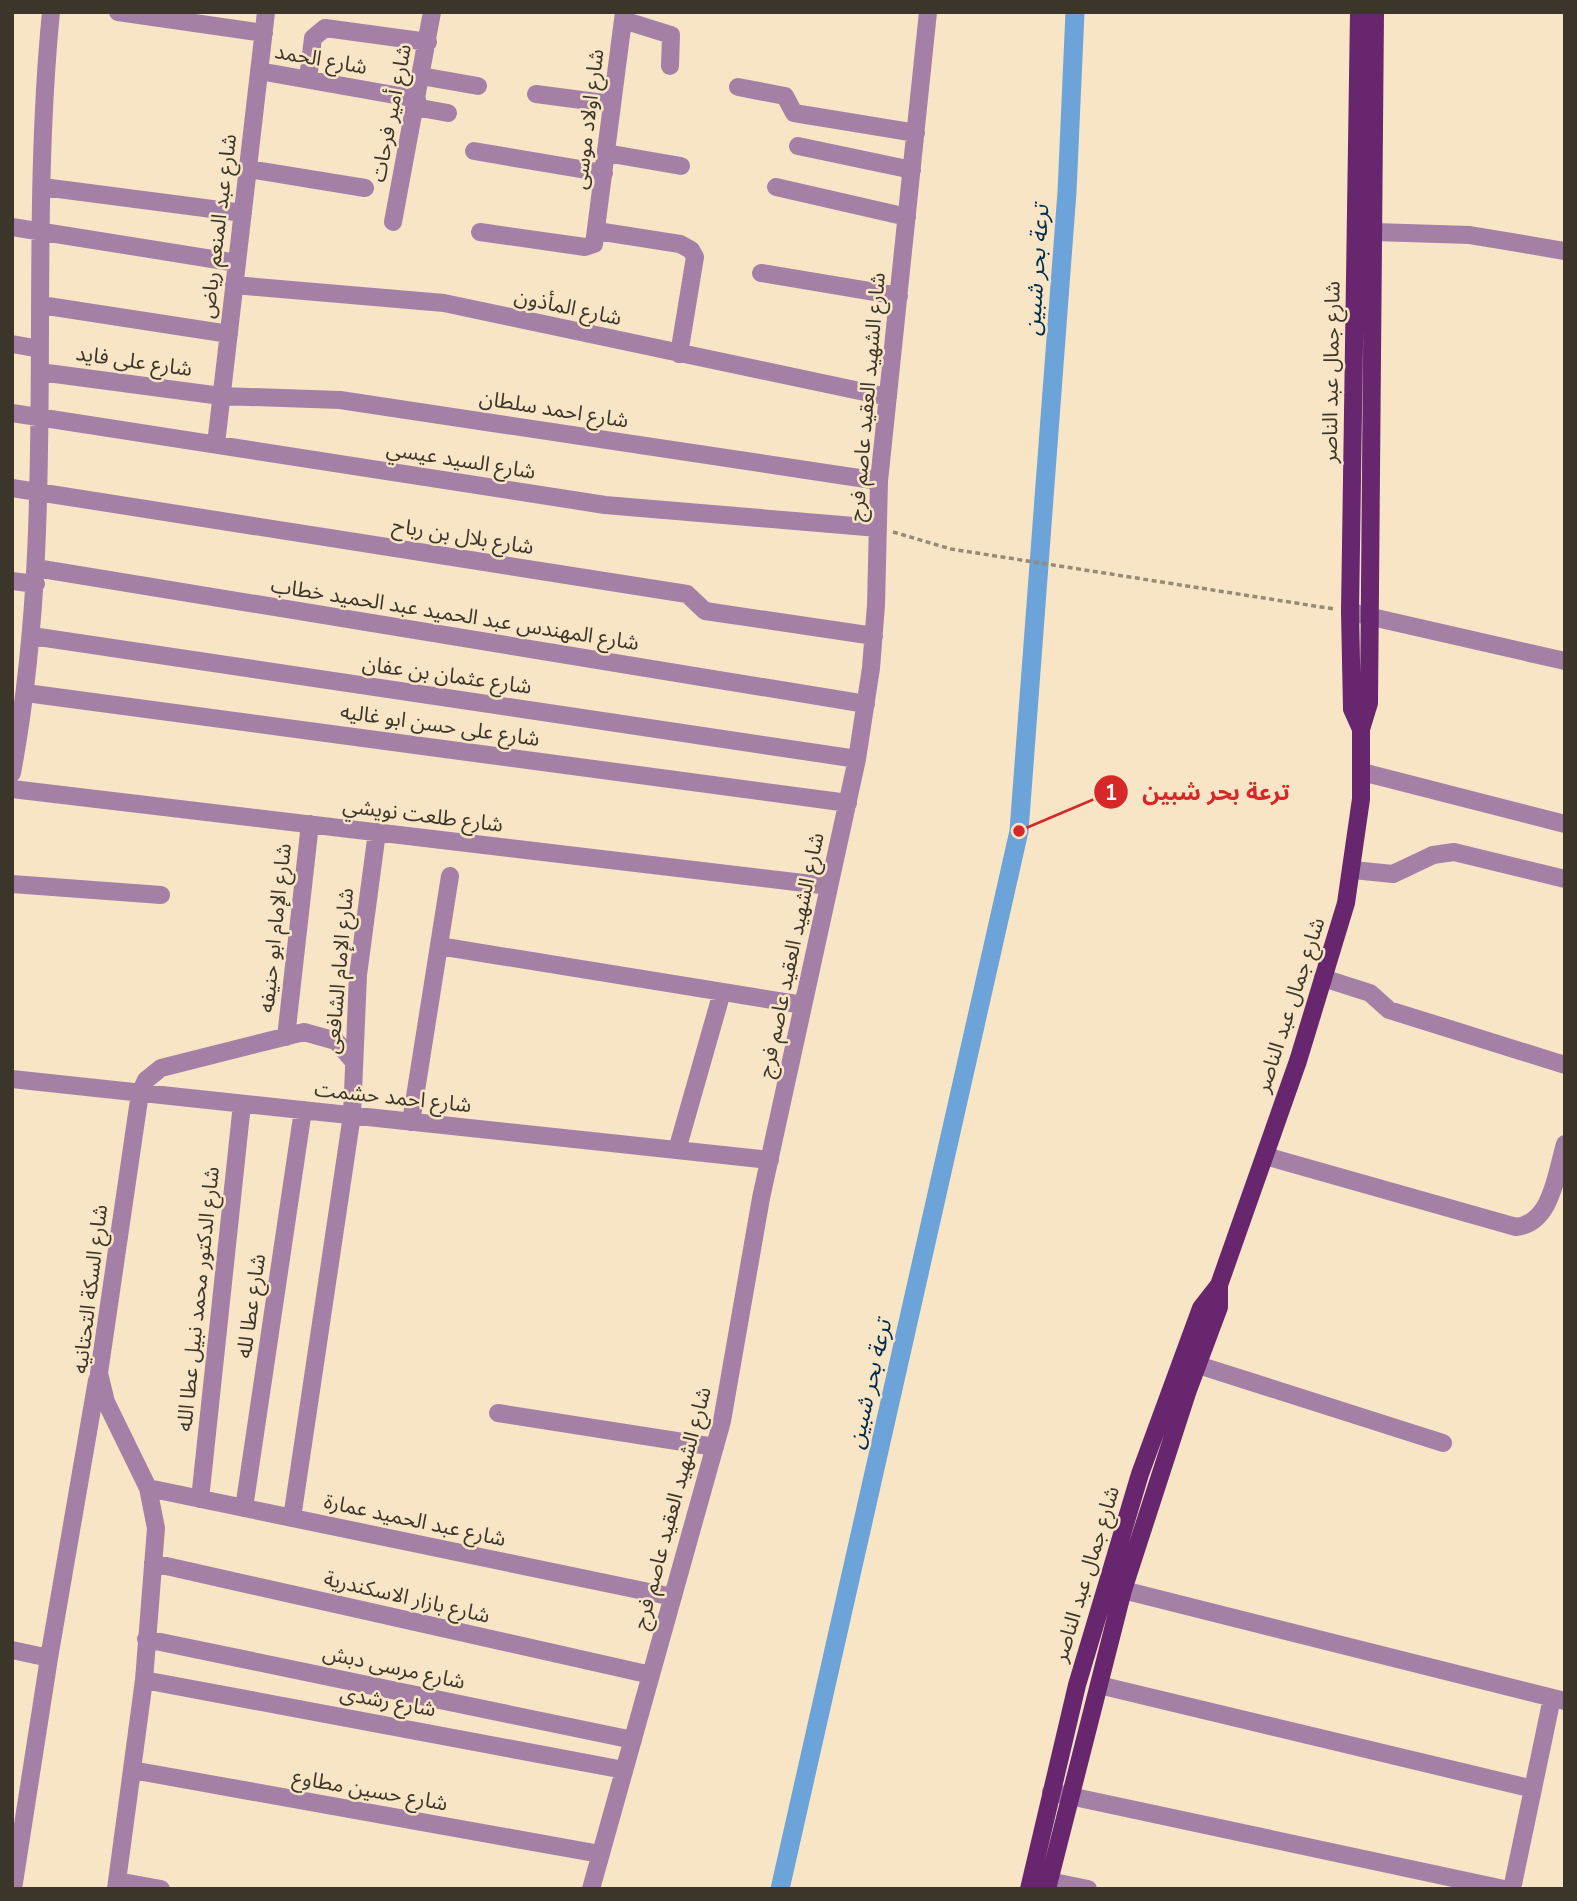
<svg xmlns="http://www.w3.org/2000/svg" width="1577" height="1901" viewBox="0 0 1577 1901" font-family="'Nunito Sans','Noto Sans Arabic',sans-serif">
  <rect width="100%" height="100%" fill="#f7e5c6"/>
  <g fill="none" stroke-linecap="round" stroke-linejoin="round">
    <!-- canal -->
    <path stroke="#6ca3d8" stroke-width="19" d="M780,1889l239,-1058 48,-639 8,-180"/>
    <!-- path -->
    <path stroke="#988b76" stroke-width="3.5" stroke-dasharray="5 3.5" stroke-linecap="butt" d="M893,532l58,17 383,60"/>
    <!-- minor -->
    <path stroke="#a480a7" stroke-width="18" d="M118,12l146,21
      M623,20l48,15 -1,31
      M259,71l158,28
      M421,76l57,10
      M308,79l5,-41 12,-10 103,14
      M738,87l47,9 9,17 122,20
      M536,94l76,10
      M415,107l33,6
      M798,146l114,24
      M474,151l130,22
      M606,153l75,13
      M248,169l117,19
      M43,187l200,26
      M776,187l131,30
      M393,222l39,-210
      M12,227l225,36
      M597,231l83,13 11,6 4,7 -16,97
      M480,232l105,15 9,-3 30,-232
      M1374,232l96,3 95,16
      M761,273l138,23
      M234,285l210,18 444,94
      M41,305l188,29
      M12,344l28,5
      M40,372l181,24 119,4 539,81
      M12,413l593,92 273,23
      M216,444l50,-432
      M12,488l675,106 18,17 169,25
      M36,568l830,136
      M12,581l24,3
      M1350,612l215,49
      M32,636l825,123
      M26,693l822,110
      M1362,772l203,52
      M12,773c47,-251 14,-508 39,-761
      M12,789l817,97
      M1353,870l40,4 40,-19 21,-3 111,27
      M12,884l149,11
      M439,946l364,59
      M1323,978l47,15 19,17 176,55
      M286,1037l24,-213
      M12,1079l758,81
      M411,1122l39,-246
      M677,1150l45,-158
      M1265,1156l251,71c36,-4 40,-53 49,-83
      M1198,1365l245,78
      M498,1413l217,34
      M148,1488l525,109
      M200,1499l42,-395
      M244,1508l59,-398
      M292,1518l60,-403 6,-140 19,-143
      M153,1563l498,112
      M1123,1590l442,111
      M146,1639l487,101
      M12,1650l37,8
      M144,1680l480,90
      M1099,1685l434,104
      M132,1770l468,84
      M1051,1792l453,97
      M117,1881l44,8
      M1049,1881l39,8
      M13,1889l36,-231 48,-278
      M116,1889l28,-209 12,-152 -8,-40 -42,-86 -7,-29 41,-280 6,-13 15,-12 143,-36 32,9 18,21
      M591,1889l131,-468 39,-223 96,-439 14,-91 5,-63 3,-124 49,-469
      M1512,1889l40,-191"/>
    <!-- major -->
    <path stroke="#68266e" stroke-width="18" d="M1359,12l-9,600 2,97 9,20
      M1029,1889l48,-204 63,-211 61,-166 18,-23
      M1047,1889l76,-299 65,-200 31,-83v-22l79,-224 48,-158 15,-104v-70l8,-26 6,-691"/>
  </g>
  <g text-anchor="middle" stroke-width="5" stroke-linejoin="round" paint-order="stroke">
    <!-- street labels -->
    <g font-size="21" fill="#3c3529" stroke="#f7e5c6">
      <text transform="translate(321 59) rotate(10)" y="7">شارع الحمد</text>
      <text transform="translate(391 113) rotate(-79)" y="7">شارع أمير فرحات</text>
      <text transform="translate(588 119) rotate(-83)" y="7">شارع اولاد موسى</text>
      <text transform="translate(218 226) rotate(-83)" y="7">شارع عبد المنعم رياض</text>
      <text transform="translate(568 307) rotate(12)" y="7">شارع المأذون</text>
      <text transform="translate(134 361) rotate(8)" y="7">شارع على فايد</text>
      <text transform="translate(1331 372) rotate(-89)" y="7">شارع جمال عبد الناصر</text>
      <text transform="translate(867 397) rotate(-85)" y="7">شارع الشهيد العقيد عاصم فرج</text>
      <text transform="translate(554 409) rotate(9)" y="7">شارع احمد سلطان</text>
      <text transform="translate(461 460) rotate(9)" y="7">شارع السيد عيسي</text>
      <text transform="translate(463 536) rotate(9)" y="7">شارع بلال بن رباح</text>
      <text transform="translate(455 614) rotate(9)" y="7">شارع المهندس عبد الحميد عبد الحميد خطاب</text>
      <text transform="translate(447 675) rotate(8)" y="7">شارع عثمان بن عفان</text>
      <text transform="translate(440 725) rotate(8)" y="7">شارع على حسن ابو غاليه</text>
      <text transform="translate(423 815) rotate(7)" y="7">شارع طلعت نويشي</text>
      <text transform="translate(275 928) rotate(-84)" y="7">شارع الإمام ابو حنيفه</text>
      <text transform="translate(791 955) rotate(-78)" y="7">شارع الشهيد العقيد عاصم فرج</text>
      <text transform="translate(339 971) rotate(-85)" y="7">شارع الإمام الشافعى</text>
      <text transform="translate(1290 1005) rotate(-72)" y="7">شارع جمال عبد الناصر</text>
      <text transform="translate(393 1097) rotate(6)" y="7">شارع احمد حشمت</text>
      <text transform="translate(90 1289) rotate(-83)" y="7">شارع السكة التحتانيه</text>
      <text transform="translate(198 1299) rotate(-84)" y="7">شارع الدكتور محمد نبيل عطا الله</text>
      <text transform="translate(251 1306) rotate(-82)" y="7">شارع عطا لله</text>
      <text transform="translate(672 1508) rotate(-75)" y="7">شارع الشهيد العقيد عاصم فرج</text>
      <text transform="translate(415 1520) rotate(12)" y="7">شارع عبد الحميد عمارة</text>
      <text transform="translate(1086 1574) rotate(-73)" y="7">شارع جمال عبد الناصر</text>
      <text transform="translate(407 1597) rotate(13)" y="7">شارع بازار الاسكندرية</text>
      <text transform="translate(394 1667) rotate(12)" y="7">شارع مرسى دبش</text>
      <text transform="translate(388 1701) rotate(10)" y="7">شارع رشدى</text>
      <text transform="translate(370 1790) rotate(10)" y="7">شارع حسين مطاوع</text>
    </g>
    <!-- water labels -->
    <g font-size="23" font-style="italic" fill="#012b4d" stroke="#f7e5c6">
      <text transform="translate(1036 270) rotate(-86)" y="8">ترعة بحر شبين</text>
      <text transform="translate(869 1384) rotate(-77)" y="8">ترعة بحر شبين</text>
    </g>
  </g>
  <!-- callouts -->
  <path fill="none" stroke="#d62828" stroke-width="2.5" d="M1019 831L1111 792"/>
  <g fill="#d62828" stroke="#f7e5c6" stroke-width="2.5">
    <circle cx="1019" cy="831" r="7"/>
    <circle cx="1111" cy="792" r="18"/>
  </g>
  <g font-size="21" text-anchor="middle" font-weight="bold" fill="#fff">
    <text x="1111" y="800">1</text>
  </g>
  <g font-size="23" text-anchor="middle" font-weight="bold" fill="#d62828" stroke="#f7e5c6" stroke-width="5" stroke-linejoin="round" paint-order="stroke">
    <text x="1216" y="800">ترعة بحر شبين</text>
  </g>
  <!-- border -->
  <rect width="1577" height="1901" fill="none" stroke="#3c3529" stroke-width="28"/>
</svg>
